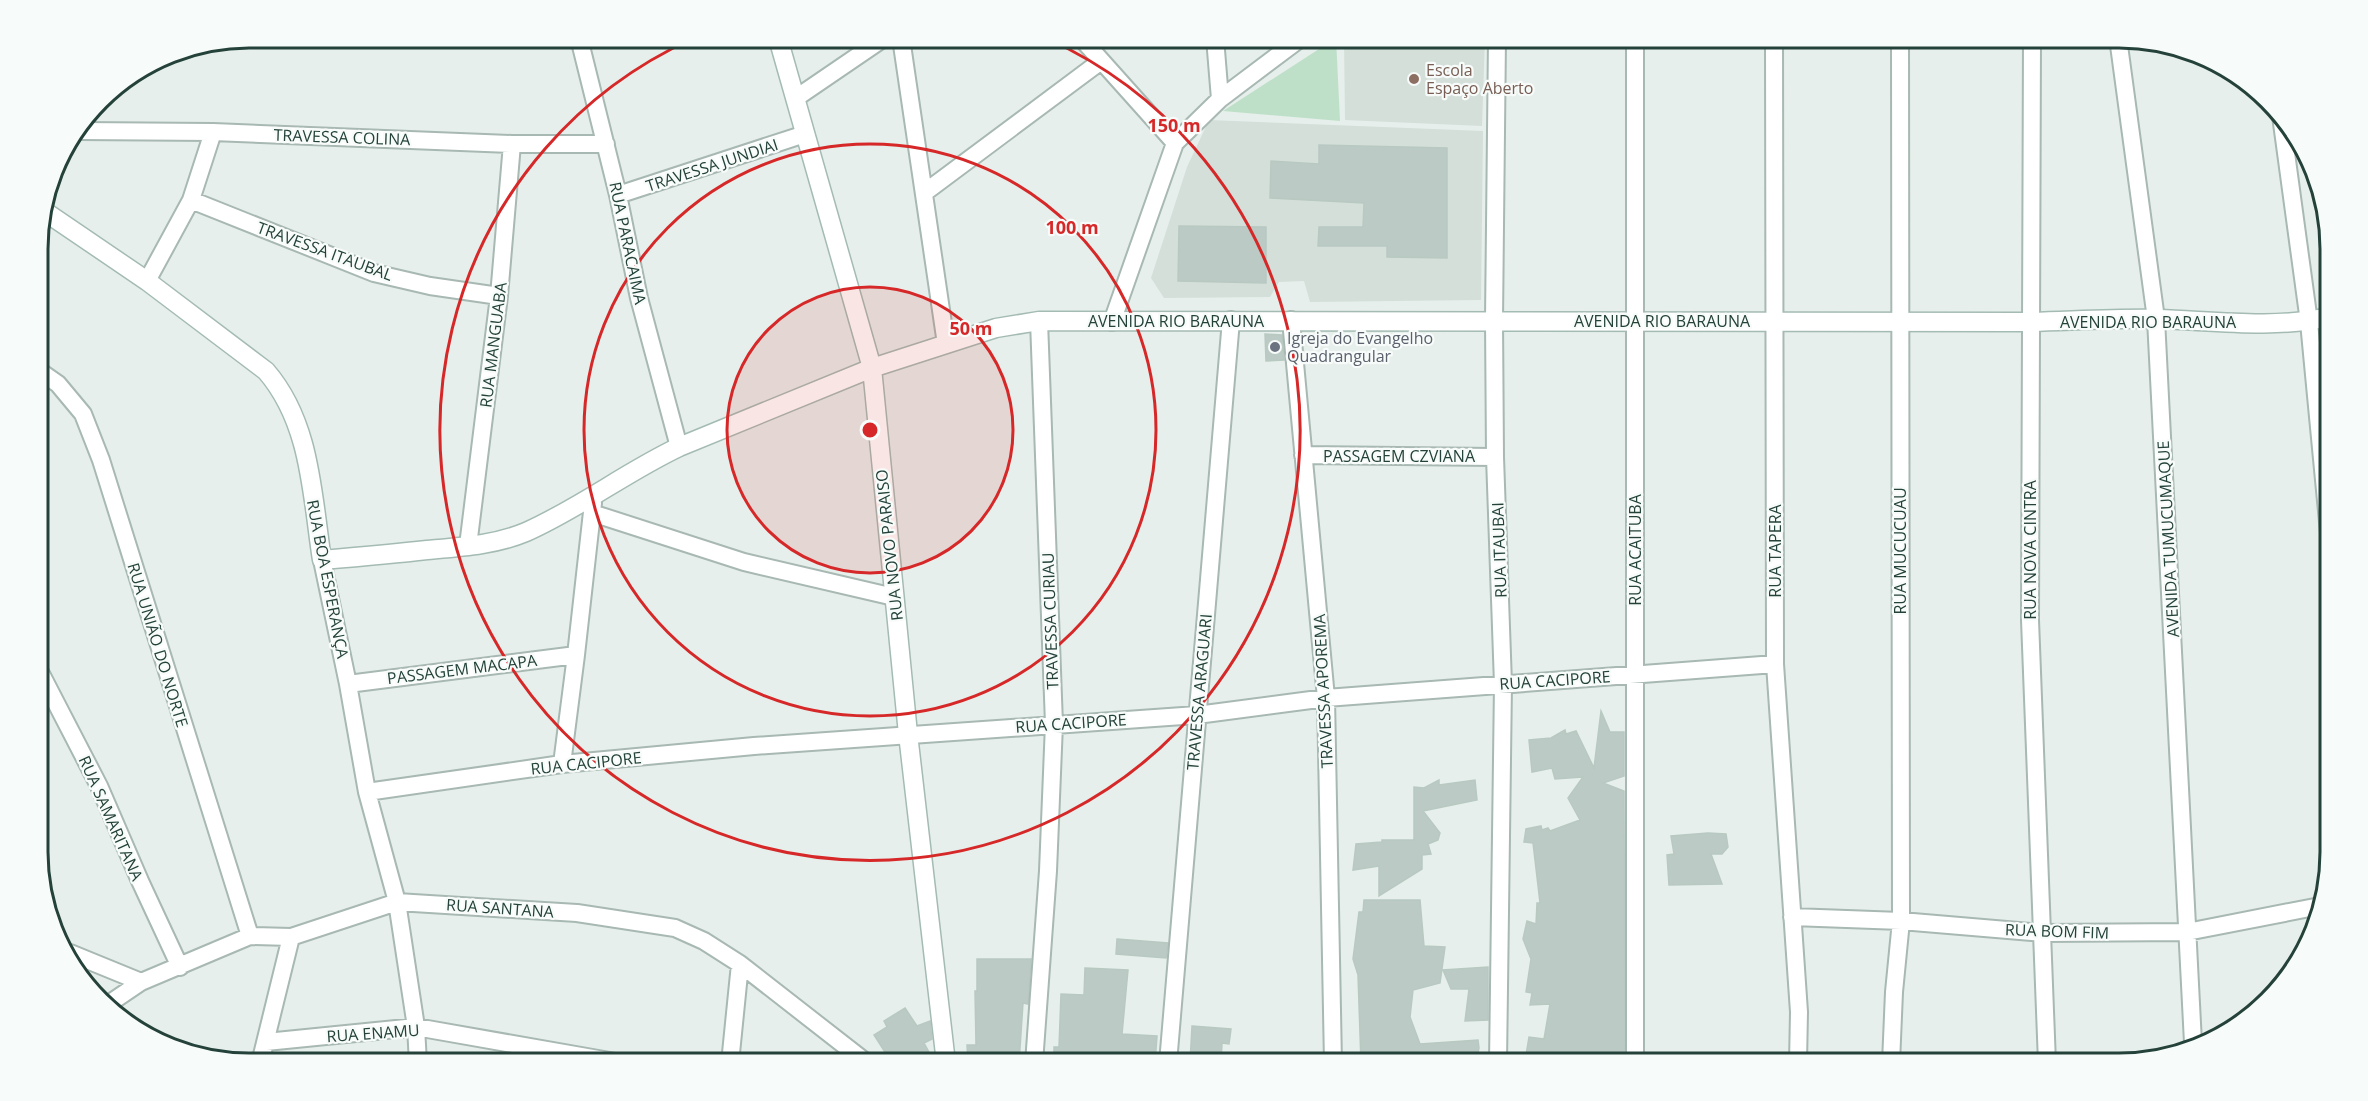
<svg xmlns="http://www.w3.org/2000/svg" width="2368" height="1101" viewBox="0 0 2368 1101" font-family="'Open Sans',sans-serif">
  <rect width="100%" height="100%" fill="#e6efeb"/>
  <!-- built -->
  <path fill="#d4dfda" d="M1344,38h141l-3,88 -137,-6z
    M1209,120l274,11 -2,169 -171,2 -6,-21 -25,1 -9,15 -106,1 -13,-20 36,-111z"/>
  <!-- green -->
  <path fill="#bfe0c8" d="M1336,38l4,83 -117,-10z"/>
  <!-- building -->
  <path fill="#bbcac4" stroke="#b8c9c2" stroke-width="1.5" d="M1319,145l128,3v110l-60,-1v-11h-69l1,-19h44l1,-24 -94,-5 1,-37 48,3z
    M1179,226l87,1v56l-88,-2z
    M1265,334l17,1 2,25 -18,1z
    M1601,711l9,21h14v44l-21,7 21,8 1,272h-95l1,-2h-6l4,-24 15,2 6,-35 -20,1 2,-12 -6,-1 5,-33 -8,-20 4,-18 9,3 1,-21h3l-7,-60 -9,-1 2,-13 15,-3 1,4 6,-2 2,3 30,-11 -12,-22 15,-21 -28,2 -3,-11 -20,4 -3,-32 22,-2 14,-8 1,4 10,-3 18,37z
    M1439,780v5l36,-5 2,20 -54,11 17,22 -2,7 -10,4 3,10 -9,1v14l-43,27v-30l-26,4 3,-26 26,-2v-2h32v-53l10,1z
    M1708,833l18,1 2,13 -6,7h-11l11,30 -53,1 -2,-30 7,-1 -3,-18z
    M1364,900h56l4,46 21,1 -5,36 -27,7 -3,27 10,27 58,-4 1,8 -3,15h-115l-3,-88 -5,-16 6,-47h4z
    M1117,939l51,4 -2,15 -50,-4z
    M977,959h54l-3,45 -5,-1 -4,60h-51l-1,-18h9l-1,-54h2z
    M1488,967v53l-23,1 4,-32h-18l-8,-19z
    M1085,968l43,2 -6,64 35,2 -2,27h-101v-16h5l2,-53 23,1z
    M905,1008l12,18 13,-5 2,18 -8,4 11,20h-43l-18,-28 13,-8 -3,-6z
    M1192,1026l39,3 -2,15 -7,-1 -1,20h-31z"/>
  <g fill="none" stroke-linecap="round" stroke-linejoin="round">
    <defs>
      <path id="street" d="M579,38l39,157 21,103 40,149
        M901,38l45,306
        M1081,38l94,105
        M1215,38l5,61
        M1497,38l-3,282 1,137 8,227 -5,379
        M1774,38l1,626 24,348 -1,51
        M2032,38l-2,582 17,443
        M2118,38l38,281 37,724
        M796,98l88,-60
        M2281,116l28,206 21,221
        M78,131l135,1 299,12h94
        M924,193l177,-132
        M618,195l187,-61
        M191,200l183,73 56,13 69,10
        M147,281l44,-81 22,-68
        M1291,320l35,378 7,365
        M1112,322l63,-179 45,-44 81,-61
        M38,370l20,14 25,30 18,46 149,476
        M1303,455l192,2
        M592,513l152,49 150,35
        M468,546l31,-250 13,-152
        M322,560l26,124 19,108 30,110 19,125 2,36
        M39,670l60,116 41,95 40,86
        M348,684l228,-29
        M562,764l14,-109 17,-152
        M367,792l195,-28 192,-18 443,-31 129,-17 449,-34
        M1792,917l109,4 142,12 144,-1 133,-26
        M70,953l71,29
        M110,1003l31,-21 109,-46 41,1 106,-35 180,11 98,15 29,13 36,23 127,99
        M266,1042l150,-15 205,36
        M260,1063l31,-126
        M730,1063l10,-99
        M1034,1063l14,-192 6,-147 -15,-403
        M1168,1063l63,-743
        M1635,1063v-1025
        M1891,1063l3,-71 7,-71 -1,-883"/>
      <path id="secondary" d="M778,38l94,330 36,366 38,329
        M44,211l103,70 119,90c45,52 46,124 56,189 35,-3 70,-6 105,-10 34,-3 68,-5 99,-18 54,-24 100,-60 153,-85l193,-79 124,-40 43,-7 991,1c42,-1 86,-4 129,-3 56,2 115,10 170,-2"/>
    </defs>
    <!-- street casing -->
    <use href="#street" stroke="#a8b8b2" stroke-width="20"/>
    <!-- secondary casing -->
    <use href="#secondary" stroke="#a4bbb3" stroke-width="21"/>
    <!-- street -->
    <use href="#street" stroke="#fff" stroke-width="16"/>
    <!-- secondary -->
    <use href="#secondary" stroke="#fff" stroke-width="18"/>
  </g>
  <!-- distance rings -->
  <circle cx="870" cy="430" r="143" fill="#d62828" fill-opacity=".12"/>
  <g fill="none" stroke="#d62828" stroke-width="3">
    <circle cx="870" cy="430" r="143"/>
    <circle cx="870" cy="430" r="286"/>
    <path d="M1048 39A430 430 0 1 1 692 39"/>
  </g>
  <!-- markers -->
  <circle fill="#8d6e63" stroke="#f7fbf9" stroke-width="2" cx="1414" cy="79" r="6"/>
  <circle fill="#6b7280" stroke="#f7fbf9" stroke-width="2" cx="1275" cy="347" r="6"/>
  <g text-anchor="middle" stroke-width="4.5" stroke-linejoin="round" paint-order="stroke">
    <!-- education labels -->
    <g font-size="16" fill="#785e54" stroke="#f7fbf9" text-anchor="start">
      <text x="1426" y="76">Escola<tspan x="1426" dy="18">Espaço Aberto</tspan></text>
    </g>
    <!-- street labels -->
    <g font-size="16" fill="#24423a" stroke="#f7fbf9">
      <text transform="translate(342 137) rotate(2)" y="6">TRAVESSA COLINA</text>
      <text transform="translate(712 165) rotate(-18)" y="6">TRAVESSA JUNDIAI</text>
      <text transform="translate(628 243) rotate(78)" y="6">RUA PARACAIMA</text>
      <text transform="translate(325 251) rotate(20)" y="6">TRAVESSA ITAUBAL</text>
      <text x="1176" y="327">AVENIDA RIO BARAUNA</text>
      <text x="1662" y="327">AVENIDA RIO BARAUNA</text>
      <text x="2148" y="328">AVENIDA RIO BARAUNA</text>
      <text transform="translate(493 345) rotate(-83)" y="6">RUA MANGUABA</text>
      <text x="1399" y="462">PASSAGEM CZVIANA</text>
      <text transform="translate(2168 539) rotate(-93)" y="6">AVENIDA TUMUCUMAQUE</text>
      <text transform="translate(889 545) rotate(-96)" y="6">RUA NOVO PARAISO</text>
      <text transform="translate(1499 550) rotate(-92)" y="6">RUA ITAUBAI</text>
      <text transform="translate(1635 550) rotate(-90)" y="6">RUA ACAITUBA</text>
      <text transform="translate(2030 550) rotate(-90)" y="6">RUA NOVA CINTRA</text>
      <text transform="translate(1775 551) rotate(-90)" y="6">RUA TAPERA</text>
      <text transform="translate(1900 551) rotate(-90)" y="6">RUA MUCUCUAU</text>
      <text transform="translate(328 579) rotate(79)" y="6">RUA BOA ESPERANÇA</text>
      <text transform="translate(1050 621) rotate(-92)" y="6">TRAVESSA CURIAU</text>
      <text transform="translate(158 645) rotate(73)" y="6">RUA UNIÃO DO NORTE</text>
      <text transform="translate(462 669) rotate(-7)" y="6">PASSAGEM MACAPA</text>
      <text transform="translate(1555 680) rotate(-4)" y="6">RUA CACIPORE</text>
      <text transform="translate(1323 691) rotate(-93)" y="6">TRAVESSA APOREMA</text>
      <text transform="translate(1199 692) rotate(-85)" y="6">TRAVESSA ARAGUARI</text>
      <text transform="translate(1071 723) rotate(-4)" y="6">RUA CACIPORE</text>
      <text transform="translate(586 763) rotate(-6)" y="6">RUA CACIPORE</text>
      <text transform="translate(111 818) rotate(66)" y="6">RUA SAMARITANA</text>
      <text transform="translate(500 908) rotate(4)" y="6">RUA SANTANA</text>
      <text transform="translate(2057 931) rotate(2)" y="6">RUA BOM FIM</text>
      <text transform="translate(373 1033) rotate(-4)" y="6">RUA ENAMU</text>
    </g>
    <!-- worship labels -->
    <g font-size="16" fill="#5b616d" stroke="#f7fbf9" text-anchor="start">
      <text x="1287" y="344">Igreja do Evangelho<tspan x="1287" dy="18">Quadrangular</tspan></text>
    </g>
  </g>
  <!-- crop -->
  <path d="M0 0H2368V1101H0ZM249 48H2119A201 201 0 0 1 2320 249V852A201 201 0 0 1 2119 1053H249A201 201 0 0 1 48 852V249A201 201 0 0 1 249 48Z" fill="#f7fbf9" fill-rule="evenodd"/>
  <path fill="none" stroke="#24423a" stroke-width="3" d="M249 48H2119A201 201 0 0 1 2320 249V852A201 201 0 0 1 2119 1053H249A201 201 0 0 1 48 852V249A201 201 0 0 1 249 48Z"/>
  <circle cx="870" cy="430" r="9" fill="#d62828" stroke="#f7fbf9" stroke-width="3"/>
  <g font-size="18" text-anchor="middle" font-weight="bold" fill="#d62828" stroke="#f7fbf9" stroke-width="4.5" stroke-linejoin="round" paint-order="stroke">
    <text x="1174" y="132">150 m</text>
    <text x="1072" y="234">100 m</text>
    <text x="971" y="335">50 m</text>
  </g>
</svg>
